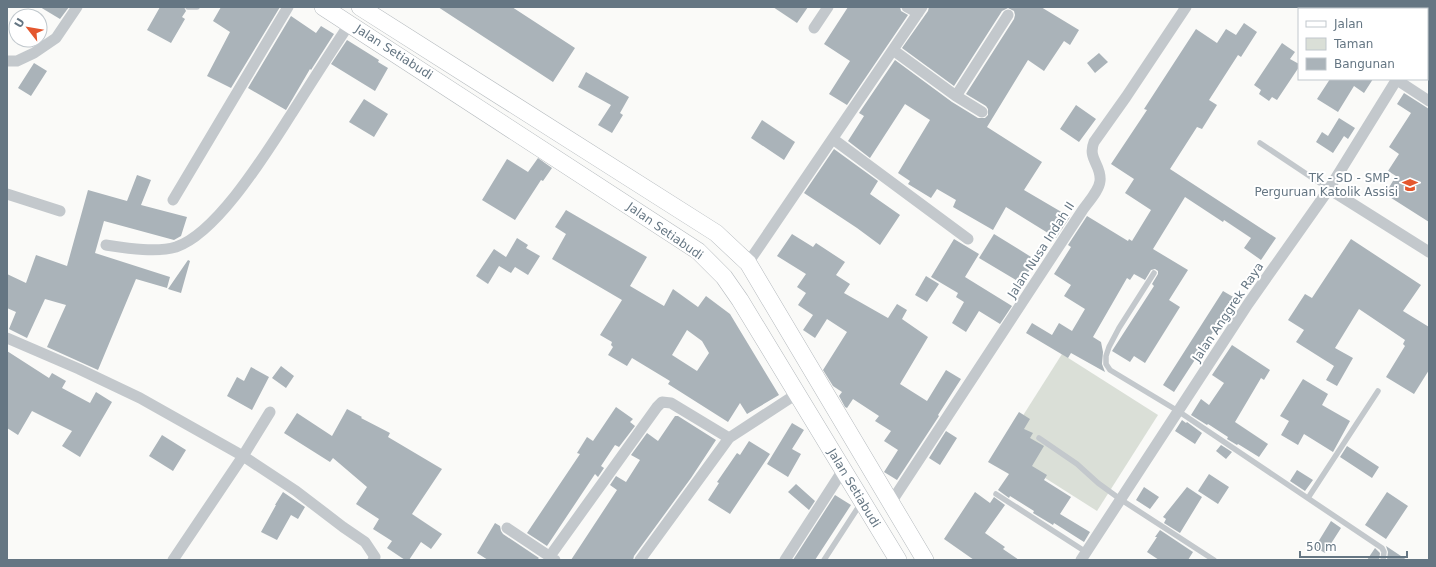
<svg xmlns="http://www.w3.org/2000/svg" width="1436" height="567" viewBox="0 0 1436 567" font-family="'DejaVu Sans',sans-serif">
  <rect width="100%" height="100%" fill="#fafaf8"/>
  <!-- green -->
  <path fill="#dadfd7" d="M1062,354l96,61 -61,96 -96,-61z"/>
  <!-- building -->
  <path fill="#aab3b9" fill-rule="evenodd" d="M40,7h29l-9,12z
    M160,7h24l2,4 -4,6 3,2 -14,24 -24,-13z
    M221,7h59l-49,81 -24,-12 23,-44 -17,-11z
    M438,7h74l63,41 -22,34z
    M773,7h35l-11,16z
    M848,7h52l1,4 7,4 -61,90 -18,-11 21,-33 -26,-17z
    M929,7h112l38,23 -9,15 -6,-4 -20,30 -16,-11 -41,67 55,35 -18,28 46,27 -14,21 -50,-31 -13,23 -40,-23 3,-7 -19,-11 -6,9 -23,-14 2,-3 -12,-8 32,-53 -25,-16 -35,54 -22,-17 16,-25 -5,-3 36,-53 57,42 26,16h7l3,-3v-6l-2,-3 -20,-12 48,-75 1,-4 -1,-4 -6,-3 -6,3 -48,75 -52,-38 26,-37z
    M291,16l25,17 5,-7 13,8 -23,36 -1,-1 -24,41 -38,-22z
    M1244,23l13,9 -16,25 -3,-2 -29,45 8,5 -15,24 -5,-2 -27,42 106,69 -15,22 -17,-12 7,-10 -27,-18 -1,2 -38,-25 -32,52 35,21 -19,30 11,7 -35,56 -11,-7 -4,6 -18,-11 42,-65 -2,-2 6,-10v-3l-3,-2 -4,1 -6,10 -11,-6 -4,6 -3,-2 -34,59 8,5 2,10 -1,12 3,8 -34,-19 -3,5 -42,-25 6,-10 20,12 7,-12 13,8 13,-22 -21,-13 7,-11 -17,-11 17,-27 -3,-2 19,-29 41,25 1,-2 3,2 19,-31 -26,-17 9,-14 -23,-15 36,-54 -3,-1 52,-80 21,14 9,-14 10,6z
    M347,40l32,20 -1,2 10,6 -13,23 -44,-27z
    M1282,43l13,9 -5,7 9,5v3l-22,33 -5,-3 -3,4 -10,-7 2,-4 -7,-5z
    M1099,53l9,9 -13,11 -8,-10z
    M34,63l13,8 -16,25 -13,-8z
    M586,72l43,25 -9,16 3,2 -11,18 -14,-8 13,-20 -33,-18z
    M1330,79h43l-9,14 -10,-7 -16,26 -21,-13z
    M1404,93l25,16v113l-44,-28 11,-18 -8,-5 11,-17 -10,-7 22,-34 -14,-9z
    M364,99l24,15 -14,23 -25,-15z
    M1076,105l20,14 -17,23 -19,-13z
    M1339,118l16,10 -7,11 -4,-3 -11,17 -17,-11 6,-10 6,4z
    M762,120l33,22 -11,18 -33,-22z
    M834,149l44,32 -8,13 30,21 -20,30 -23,-17 -53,-35z
    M538,158l14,10 -9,13 -2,-1 -26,40 -33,-20 25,-41 21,13z
    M137,175l14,5 -10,25 46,12 -6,19 -7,4 -70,-19 -9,32 75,24 -3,11 -31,-9 -38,91 -51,-23 19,-42 -21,-6 -18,39 -18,-9 7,-17 -9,-4v-34l19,9 10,-28 31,11 21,-76 39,11z
    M566,210l81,47 -17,29 34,20 9,-17 25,18 8,-11 24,18 49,81 -32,19 -7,-11 -12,19 -60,-38 2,-3 -38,-23 -5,8 -19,-11 5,-8 -2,-2 1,-3 -12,-7 22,-35 -70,-41 14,-25 -11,-7zM687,330l15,11 7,12 -12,18 -25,-16z
    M792,234l21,13 3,-4 29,19 -9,13 14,9 -6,9 44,25 9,-14 10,6 -5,9 26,18 -28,47 27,17 19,-31 15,9 -23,36 1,1 -42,64 -13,-8 14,-22 -14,-9 7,-10 -16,-10 4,-5 -26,-17 -6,9 -2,-1 -6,-11 3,-4 -9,-6 -10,-16 24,-38 -20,-13 -12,19 -12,-8 10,-15 -15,-10 8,-12 -9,-6 9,-13 -29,-18z
    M994,234l42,26 -15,23 -42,-25z
    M517,238l11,7 -2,3 14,8 -12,19 -13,-8 -4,6 -12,-7 -11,18 -12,-8 18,-27 12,8z
    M954,239l25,15 -14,23 47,29 -12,18 -21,-13 -13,21 -14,-9 12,-21 -8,-5 2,-4 -27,-16z
    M1351,239l70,46 -18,26 26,16v43l-15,24 -28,-17 19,-31 -2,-2 2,-4 -46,-31 -24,39 18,10 -16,28 -11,-6 8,-14 -38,-24 8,-12 -16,-10 17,-26 7,4z
    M188,260l2,1 -9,32 -13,-4z
    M926,276l13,8 -12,18 -12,-7z
    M1223,291l12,7 -61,94 -11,-7z
    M1232,345l38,25 -6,10 -3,-2 -26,44 33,22 -9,13 -21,-13 -1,1 -10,-6 1,-2 -20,-13 -1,1 -16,-10 10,-16 8,6 15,-22 -12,-8z
    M7,351l42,27 3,-5 14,8 -4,7 28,15 6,-11 16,10 -32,55 -18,-11 10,-15 -40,-20 -14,24 -11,-7z
    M281,366l13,10 -8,12 -14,-10z
    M251,367l18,10 -17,33 -25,-14 10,-19 7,4z
    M1303,379l25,15 -6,11 28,16 -17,31 -29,-18 -6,11 -17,-10 8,-14 -9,-5z
    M616,407l17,12 -3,3 5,4 -16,21 -4,-2 -14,21 3,2 -6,9 -3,-3 -48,72 -20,-13 53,-79 -3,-1 10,-16 6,4z
    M347,409l15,8 -1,1 29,15 -2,4 54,32 -30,45 30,20 -11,15 -10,-7 -12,18h-4l-18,-12 5,-7 -19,-12 6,-10 -23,-15 11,-17 -34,-29 -3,4 -46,-29 13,-20 35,23z
    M1019,412l11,7 -6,10 9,4 -3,5 14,8 -12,20 15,9 -3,5 27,17 -11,17 30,18 -6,10 -30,-19 -1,2 -20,-12 1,-2 -24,-15 -1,2 -11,-8 11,-16 -21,-12z
    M675,416h3l38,24 -25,38 -57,78 -1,4h-62l46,-70 -7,-5 6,-9 10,6 14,-22 -9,-5 16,-22 11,8z
    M1182,420l4,3 1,-1 15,11 -7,11 -20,-13z
    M792,423l12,7 -12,19 9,5 -13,23 -21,-13z
    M946,431l11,7 -17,27 -11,-7z
    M162,435l24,15 -13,21 -24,-15z
    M749,441l21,13 -40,60 -22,-14 11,-17 -2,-1 20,-29 3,2z
    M1221,445l11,7 -6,7 -10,-8z
    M1347,446l32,21 -7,11 -32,-21z
    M1297,470l16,10 -8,11 -15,-10z
    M1209,474l20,13 -11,17 -20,-13z
    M796,484l19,17 -6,9 -21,-18z
    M1144,487l15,10 -9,12 -14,-9z
    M1187,487l15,10 -22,36 -16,-10 2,-4 -3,-2z
    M283,492l22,15 -7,12 -7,-4 -14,25 -16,-8 15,-27h-1z
    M975,492l15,11 4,-6 11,8 -20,28 20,14 -2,2 16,11h-45l-30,-21z
    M1387,492l21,14 -22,33 -21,-14z
    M835,495l16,10 -36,55h-22z
    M1331,521l10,7 -16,25 -10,-6z
    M495,523l5,3 1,5 2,3 36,24 -2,2h-49l-11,-7z
    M1160,530l33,22 -5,8h-29l-12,-8 10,-15h-2z
    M1386,546l21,14h-20l1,-8z
    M1375,548l5,5 -1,7h-12z"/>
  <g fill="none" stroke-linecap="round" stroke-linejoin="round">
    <defs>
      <path id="primary" d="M323,7l375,244 26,26 16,23 158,260
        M360,7l356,226 32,30 177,297"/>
    </defs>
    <!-- primary casing -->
    <use href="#primary" stroke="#b5babe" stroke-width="18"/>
    <!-- lane -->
    <path stroke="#c3c8cc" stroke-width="5.5" d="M188,7h9
      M1260,143l69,46
      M1154,273l-35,55 -10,19 -3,9v8l4,6 68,41 204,137 2,4 -1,8
      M1039,438l38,26 21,19 22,16 94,61
      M996,494l90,58
      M1308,498l70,-107
      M824,560l37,-57"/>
    <!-- street -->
    <path stroke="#c3c8cc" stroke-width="11" d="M907,7l11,6
      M1315,9l1,-2
      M814,28l14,-21
      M1427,32l2,-3
      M893,50l63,46 26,16
      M7,61h10l17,-8 22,-15 21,-31
      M1397,80l32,21
      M956,96l52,-81
      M833,139l135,100
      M1329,189l100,63
      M7,194l53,17
      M173,200l115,-193
      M106,245c20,3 50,8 70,2 42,-14 92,-97 116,-134 19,-30 38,-60 58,-90
      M748,263l174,-256
      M7,338l72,31 61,29 103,58 53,35 47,36 22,15 10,15 -2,3
      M890,504l192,-293c6,-9 17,-20 18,-30 2,-16 -13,-22 -6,-39l32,-45 60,-90
      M507,528l48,32
      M550,556l107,-149 5,-5 9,1 58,35
      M173,560l70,-104 27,-44
      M640,560l89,-122 69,-45
      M785,560l58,-90
      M1081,560l167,-256 81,-115 68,-110"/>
    <!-- primary -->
    <use href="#primary" stroke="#fff" stroke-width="17"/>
  </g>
  <!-- icons -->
  <defs>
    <symbol id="school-bare" viewBox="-9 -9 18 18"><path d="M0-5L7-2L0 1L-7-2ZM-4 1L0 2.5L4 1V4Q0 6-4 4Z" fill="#e4572e" stroke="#fff" stroke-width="2.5" paint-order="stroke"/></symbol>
  </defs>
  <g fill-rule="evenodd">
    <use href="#school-bare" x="1399" y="174" width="22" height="22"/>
  </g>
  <g text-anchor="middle" stroke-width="4" stroke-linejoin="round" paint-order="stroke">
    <!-- street labels -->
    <g font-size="12" fill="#657683" stroke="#fff">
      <text transform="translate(394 52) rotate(33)" y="4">Jalan Setiabudi</text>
      <text transform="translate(665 231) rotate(35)" y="4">Jalan Setiabudi</text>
      <text transform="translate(1041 250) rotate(-57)" y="4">Jalan Nusa Indah II</text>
      <text transform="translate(1228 312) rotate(-56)" y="4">Jalan Anggrek Raya</text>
      <text transform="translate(854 488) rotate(59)" y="4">Jalan Setiabudi</text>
    </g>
    <!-- poi labels -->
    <g font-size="12" fill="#657683" stroke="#fff" text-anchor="end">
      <text x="1398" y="182">TK - SD - SMP -<tspan x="1398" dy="14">Perguruan Katolik Assisi</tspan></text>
    </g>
  </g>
  <!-- border -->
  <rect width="1436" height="567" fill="none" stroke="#657683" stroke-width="16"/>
  <!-- legend -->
  <rect x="1298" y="8" width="130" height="72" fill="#ffffff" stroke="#c1c8cd"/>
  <rect x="1306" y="21" width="20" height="6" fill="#ffffff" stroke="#c1c8cd"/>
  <text x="1334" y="28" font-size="12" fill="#657683">Jalan</text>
  <rect x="1306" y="38" width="20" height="12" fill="#dadfd7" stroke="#c1c8cd"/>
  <text x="1334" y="48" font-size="12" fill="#657683">Taman</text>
  <rect x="1306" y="58" width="20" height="12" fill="#aab3b9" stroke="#c1c8cd"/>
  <text x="1334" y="68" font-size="12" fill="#657683">Bangunan</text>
  <!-- north arrow -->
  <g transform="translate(28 28) rotate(301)"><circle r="19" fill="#ffffff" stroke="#c1c8cd"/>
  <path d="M0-3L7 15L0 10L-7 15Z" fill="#e4572e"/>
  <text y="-6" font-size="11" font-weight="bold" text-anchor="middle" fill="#657683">U</text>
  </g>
  <!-- scale -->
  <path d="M1300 551v6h107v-6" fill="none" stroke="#657683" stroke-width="2"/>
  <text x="1306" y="551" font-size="12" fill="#657683" stroke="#ffffff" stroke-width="3" paint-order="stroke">50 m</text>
</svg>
